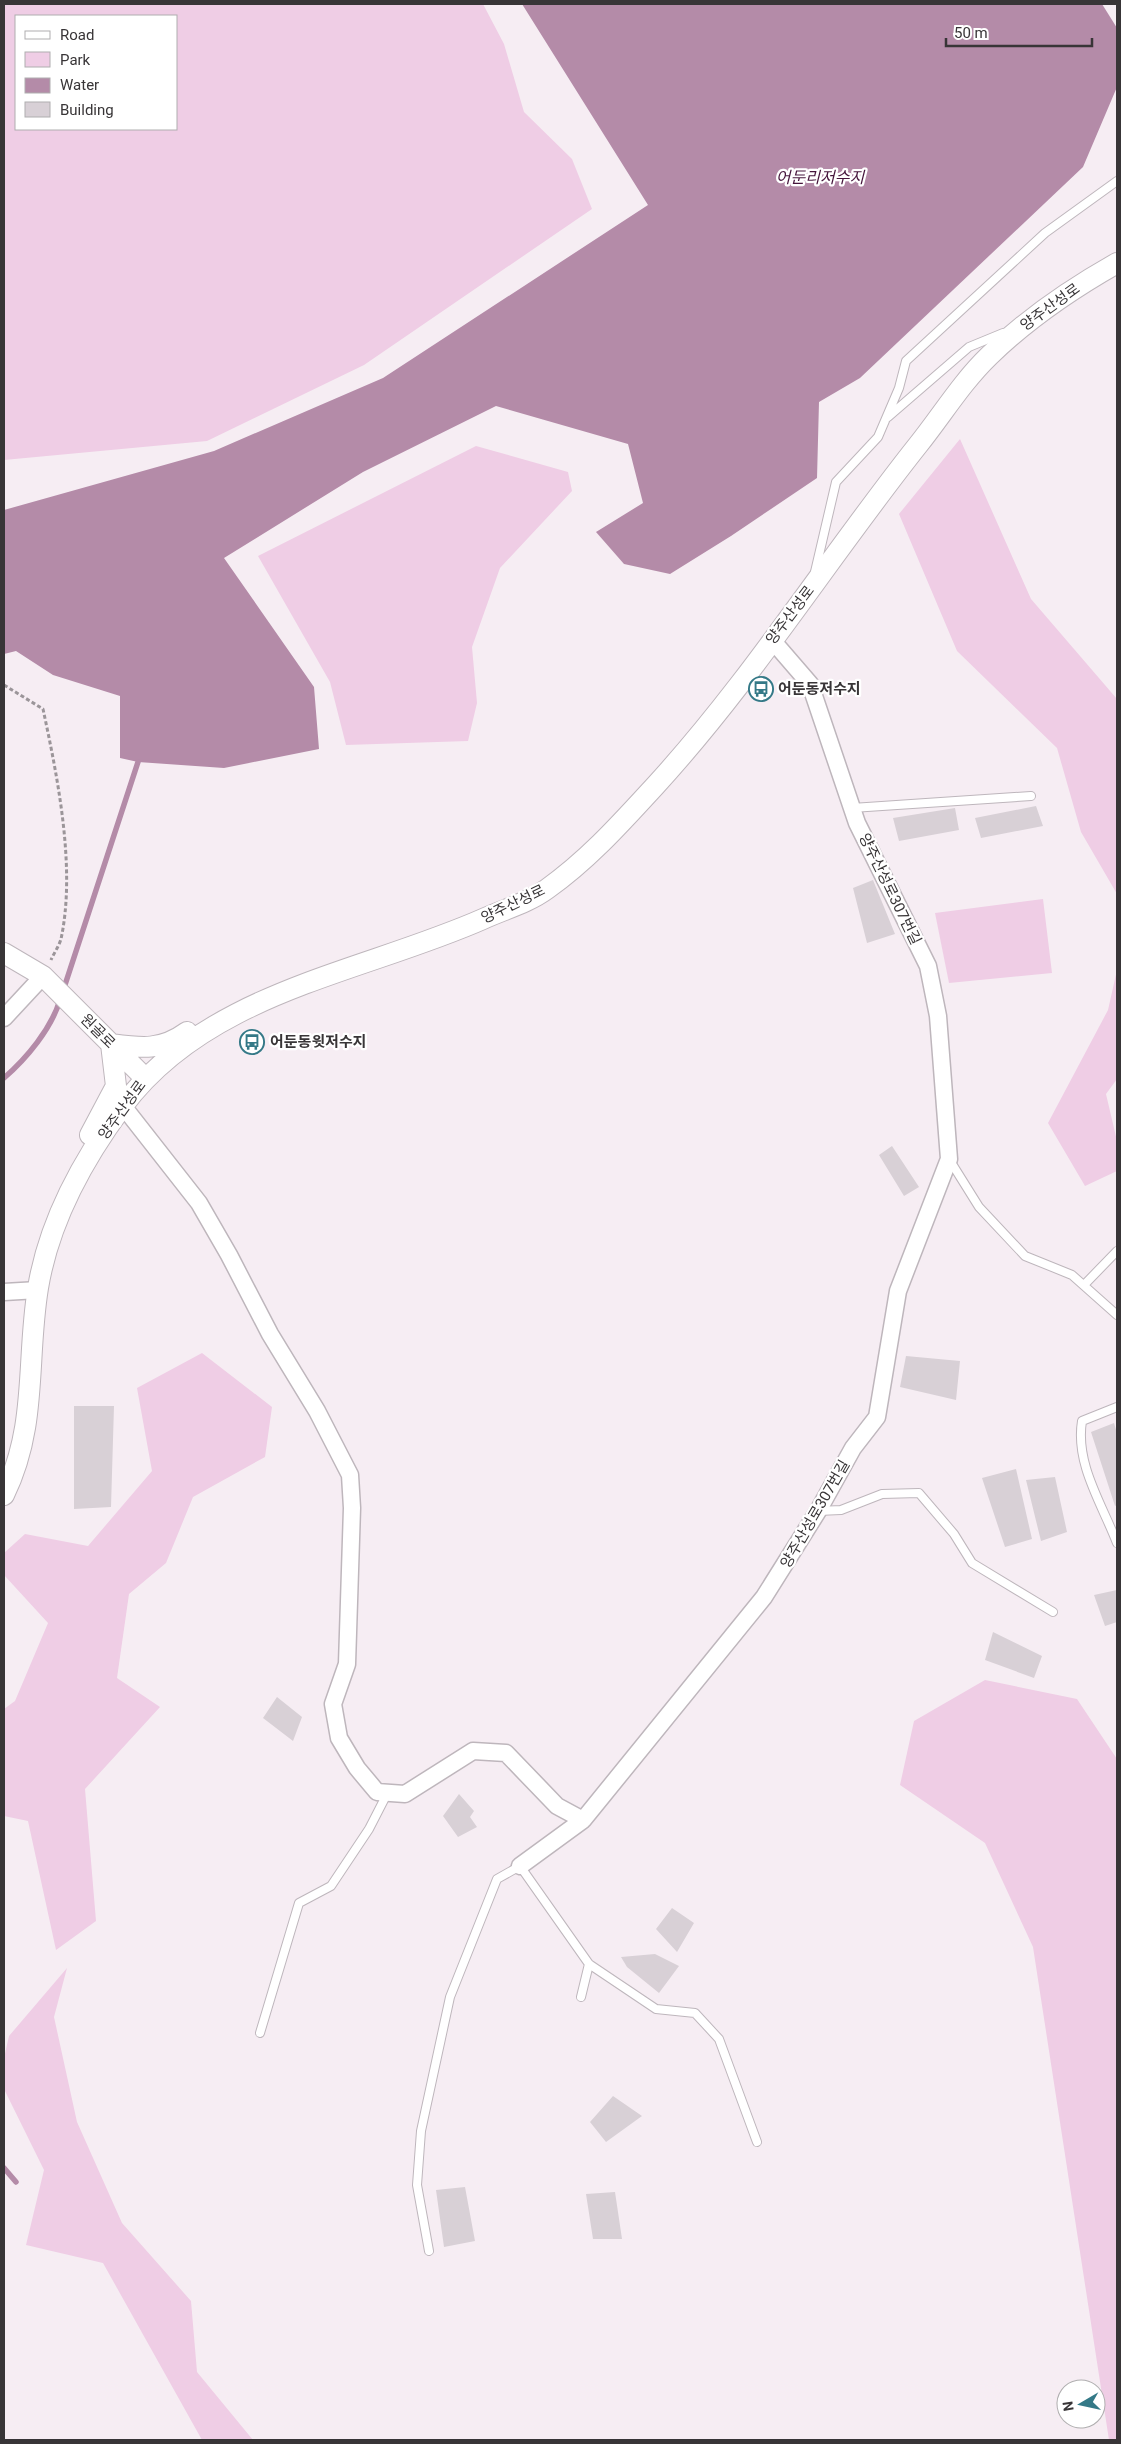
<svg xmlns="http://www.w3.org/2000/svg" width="1121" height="2444" viewBox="0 0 1121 2444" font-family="Roboto,'Noto Sans KR',sans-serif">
  <rect width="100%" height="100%" fill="#f6edf3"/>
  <!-- green -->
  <path fill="#efcde5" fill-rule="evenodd" d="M6,4h477l21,40 20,68 48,47 20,50 -228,156 -157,76 -203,19v-454zM176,16v113h-160v-113z
    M960,439l71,160 86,100v195l-36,-62 -24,-84 -100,-97 -58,-137z
    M476,446l92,26 4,19 -72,77 -28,79 5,56 -9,38 -122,4 -16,-63 -72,-126z
    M1043,899l9,74 -103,10 -14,-70z
    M1117,970v109l-11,15 11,47v30l-32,15 -37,-63 60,-113z
    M202,1353l70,54 -7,50 -72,40 -27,66 -37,31 -12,84 43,29 -75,82 11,132 -40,29 -28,-129 -24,-5v-107l11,-8 33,-78 -44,-48v-22l21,-19 63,12 64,-75 -15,-83z
    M985,1680l92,19 40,60v681h-8l-76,-493 -48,-104 -85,-58 14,-64z
    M67,1968l-13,49 23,105 45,101 69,78 6,71 56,68h-51l-99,-177 -77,-18 18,-75 -40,-81v-31l5,-22z"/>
  <!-- water -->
  <path fill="#b48ba8" d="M522,4h580l15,24v59l-34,80 -223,211 -41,24 -2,76 -86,58 -61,38 -46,-10 -28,-32 47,-29 -15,-59 -132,-38 -133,66 -139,86 90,129 5,62 -95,19 -86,-6 -18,-4v-62l-67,-21 -37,-24 -12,3v-144l210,-59 169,-73 265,-173z"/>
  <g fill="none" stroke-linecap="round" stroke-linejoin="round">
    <!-- stream -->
    <path stroke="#b48ba8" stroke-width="5.5" d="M63,991l75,-229
      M4,1078c23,-20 47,-49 56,-78
      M4,2168l12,14"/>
  </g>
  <!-- building -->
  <path fill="#d8d0d6" d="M1036,806l7,20 -62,12 -6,-20z
    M955,808l4,22 -60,11 -6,-23z
    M873,880l22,54 -28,9 -14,-55z
    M892,1146l27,41 -15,9 -25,-41z
    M906,1356l54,5 -4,39 -56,-13z
    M74,1406h40l-3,101 -37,2z
    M1114,1423l3,10v72l-2,1 -24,-74z
    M1016,1469l16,70 -27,8 -23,-69z
    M1055,1477l12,55 -26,9 -15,-61z
    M1117,1590v32l-12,4 -11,-31z
    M993,1632l49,24 -8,22 -49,-18z
    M277,1697l25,20 -9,24 -30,-23z
    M459,1794l15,17 -4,6 7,10 -19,10 -15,-21z
    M672,1908l22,15 -17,29 -21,-23z
    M655,1954l24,12 -20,27 -32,-26 -6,-10z
    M613,2096l29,20 -36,26 -16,-20z
    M465,2187l10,54 -31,6 -8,-57z
    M615,2192l7,47h-29l-7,-45z"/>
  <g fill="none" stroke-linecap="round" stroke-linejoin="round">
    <defs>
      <path id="service" d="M888,417l81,-70 34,-14
        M815,572l21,-90 42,-45 21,-49 7,-27 139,-128 72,-52
        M852,808l179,-12
        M949,1159l30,48 46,49 47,19 45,40
        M1084,1285l33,-34
        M1117,1407l-35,14c-7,43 20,83 35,122
        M818,1511l23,-1 41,-16 37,-1 35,41 18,29 81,49
        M581,1997l8,-33
        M260,2033l39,-130 32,-17 38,-57 18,-35
        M429,2251l-12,-66 4,-54 29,-134 47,-118 23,-13 69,98 67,45 39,4 24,26 38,103"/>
      <path id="minor" d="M4,1018l39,-42
        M123,1106l76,97 30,52 41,79 47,77 33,64 2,33 -5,156 -14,40 6,34 18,30 20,24 28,2 68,-43 33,2 51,53 26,14 181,-223 54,-86 35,-63 24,-31 21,-126 51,-132 -11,-143 -10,-50 -71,-143 -47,-139 -38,-44
        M4,1292l34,-2
        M520,1866l63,-46"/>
      <path id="tertiary" d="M4,953l39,23 102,102
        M90,1135l26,-49 -5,-42c30,4 50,7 76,-12
        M4,1495c34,-70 22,-134 34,-207 11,-67 44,-127 84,-181 85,-115 239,-134 361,-188 22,-10 45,-16 64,-30 41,-29 74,-66 108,-103 97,-106 174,-229 263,-341 24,-30 44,-63 71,-89 39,-38 82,-67 128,-93"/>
    </defs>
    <!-- service casing -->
    <use href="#service" stroke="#beb6bc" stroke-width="10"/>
    <!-- minor casing -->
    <use href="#minor" stroke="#beb6bc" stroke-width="19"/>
    <!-- tertiary casing -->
    <use href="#tertiary" stroke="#beb6bc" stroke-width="22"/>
    <!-- path -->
    <path stroke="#9b9599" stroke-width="3" stroke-dasharray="4 2.5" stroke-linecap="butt" d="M4,685l39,24c15,70 33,160 18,230 -2,7 -7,14 -10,21"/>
    <!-- service -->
    <use href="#service" stroke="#fff" stroke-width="8"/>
    <!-- minor -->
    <use href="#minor" stroke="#fff" stroke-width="16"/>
    <!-- tertiary -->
    <use href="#tertiary" stroke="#fff" stroke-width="20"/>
  </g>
  <!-- icons -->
  <defs>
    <symbol id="bus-ring" viewBox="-11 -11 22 22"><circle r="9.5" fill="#fff" stroke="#347987" stroke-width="1.5"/><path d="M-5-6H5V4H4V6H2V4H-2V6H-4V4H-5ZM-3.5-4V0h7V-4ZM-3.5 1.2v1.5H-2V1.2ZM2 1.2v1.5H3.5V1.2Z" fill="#347987"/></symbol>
  </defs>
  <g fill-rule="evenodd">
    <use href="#bus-ring" x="747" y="675" width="28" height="28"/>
    <use href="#bus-ring" x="238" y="1028" width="28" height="28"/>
  </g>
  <g text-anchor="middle" stroke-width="4.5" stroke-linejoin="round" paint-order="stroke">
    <!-- street labels -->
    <g font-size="15" fill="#383537" stroke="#fff">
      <text transform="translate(1050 307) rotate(-36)" y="5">양주산성로</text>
      <text transform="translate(790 615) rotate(-53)" y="5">양주산성로</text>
      <text transform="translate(890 889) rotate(64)" y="5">양주산성로307번길</text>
      <text transform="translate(513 904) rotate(-26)" y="5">양주산성로</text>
      <text transform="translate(98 1031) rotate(45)" y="5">원골로</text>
      <text transform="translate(122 1110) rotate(-54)" y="5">양주산성로</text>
      <text transform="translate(815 1514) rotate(-60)" y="5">양주산성로307번길</text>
    </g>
    <!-- poi labels -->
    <g font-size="15" font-weight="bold" fill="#383537" stroke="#fff" text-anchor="start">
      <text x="778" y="694">어둔동저수지</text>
      <text x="270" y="1047">어둔동윗저수지</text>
    </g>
    <!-- water labels -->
    <g font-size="16" font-style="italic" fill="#45143b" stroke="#fff">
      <text x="820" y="183">어둔리저수지</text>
    </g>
  </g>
  <!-- border -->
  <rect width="1121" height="2444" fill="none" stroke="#383537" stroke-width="10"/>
  <!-- legend -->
  <rect x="15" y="15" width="162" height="115" fill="#ffffff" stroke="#afaeaf"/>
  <rect x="25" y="31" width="25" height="8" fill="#ffffff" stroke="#afaeaf"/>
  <text x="60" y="40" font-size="15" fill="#383537">Road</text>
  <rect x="25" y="52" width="25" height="15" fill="#efcde5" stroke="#afaeaf"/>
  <text x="60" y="65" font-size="15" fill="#383537">Park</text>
  <rect x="25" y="78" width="25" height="15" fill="#b48ba8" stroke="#afaeaf"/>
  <text x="60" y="90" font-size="15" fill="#383537">Water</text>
  <rect x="25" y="102" width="25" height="15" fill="#d8d0d6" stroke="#afaeaf"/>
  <text x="60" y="115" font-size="15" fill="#383537">Building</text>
  <!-- north arrow -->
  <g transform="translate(1081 2404) rotate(261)"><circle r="24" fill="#ffffff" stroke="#afaeaf"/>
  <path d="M0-4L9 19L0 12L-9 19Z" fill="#347987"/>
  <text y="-8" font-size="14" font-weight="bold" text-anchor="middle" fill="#383537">N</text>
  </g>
  <!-- scale -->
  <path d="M946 38v8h146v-8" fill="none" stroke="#383537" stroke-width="2.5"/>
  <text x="954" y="38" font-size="15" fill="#383537" stroke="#ffffff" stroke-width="4" paint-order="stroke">50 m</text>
</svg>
